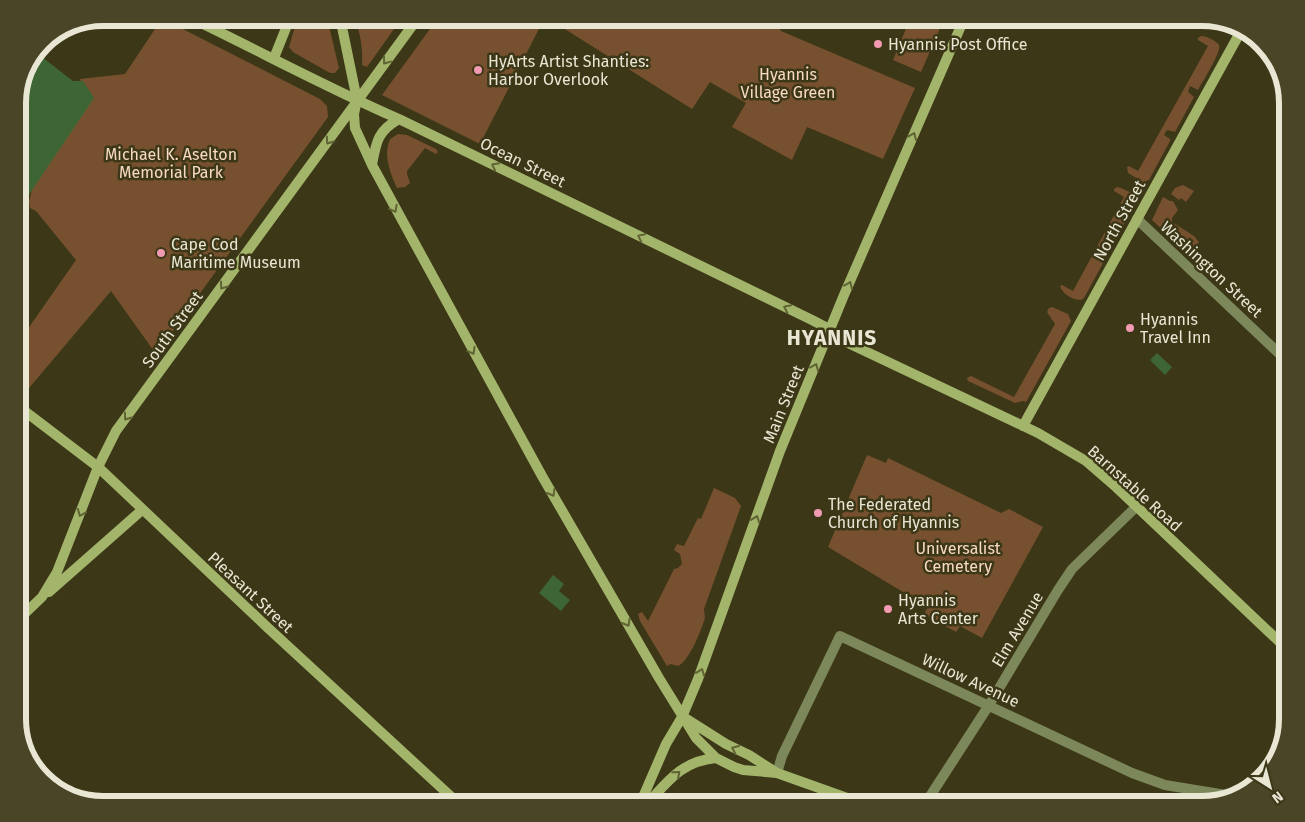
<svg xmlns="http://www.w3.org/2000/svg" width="1305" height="822" viewBox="0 0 1305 822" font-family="'Fira Sans',sans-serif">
  <rect width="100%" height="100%" fill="#3c3717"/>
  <!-- green -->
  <path fill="#77512f" d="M910,19h34l-23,53 -28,-12z
    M774,20l7,11 134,57 -32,71 -76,-32 -15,33 -60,-33 14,-24 -36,-21 -18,27 -140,-88z
    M543,21l-63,123 -98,-49 53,-73z
    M328,22l11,46 -4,5h-5l-37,-21 -4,-5 7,-24z
    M356,22h43l-32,45 -5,-2c1,-14 -1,-29 -6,-43z
    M159,23h12l149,76 7,7 1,11 -172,237 -45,-63 -87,103 -6,-4v-47l58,-83 -40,-49 -6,-3 -1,-6 3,-13 57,-85 -9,-25 45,-5z
    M1201,36c5,0 16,5 18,9 3,6 -17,38 -21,45l-8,-4 -2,6 6,5 -19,35 -8,-2 -3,5 6,4v2l-21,39 -6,2 -15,-9 -1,-6 2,-1 9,5 70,-125 -10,-6v-2z
    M398,134l9,1 29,14 2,3 -2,2 -11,-6 -18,23v3l3,9 -5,4 -8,1c-7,-15 -14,-33 -7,-49z
    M1183,185l11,6 -8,11 -5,-4 -2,2 -8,-6 4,-6z
    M1117,187l4,1 15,7 1,6 -25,45 -8,-3 -3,5 6,4 1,2 -24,44 -3,2c-8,0 -19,-6 -21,-14l2,-1 11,6 51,-94 -10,-6v-2z
    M1163,197l7,4h3l5,9 -6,8v4l22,14 5,6 -11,11 -36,-33z
    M1052,307l16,7 3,7 -45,81 -3,-1 -8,2 -47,-22 -1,-3 4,-2 43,21 41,-73 -8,-12 2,-4z
    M867,455l19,8 2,-5 113,55 8,-4 34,18 -61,111 -22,-12 -4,6 -32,-18 4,-7 -100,-60z
    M714,488l21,10 6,8 -37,103c0,4 2,8 0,12 -3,10 -16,42 -26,45l-7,-2 -4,2 -27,-45 -2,-7 4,-2 6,9 26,-52 4,-1 4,-4 -2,-10 -6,-4 3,-6 7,2 14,-28 3,1z"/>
  <!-- water -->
  <path fill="#3e6635" d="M38,54l35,27h10l11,17 -76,113v-113z
    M1157,353l15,14 -7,8 -15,-15z
    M553,575l11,9 -5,7 11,9 -9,11 -22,-18z"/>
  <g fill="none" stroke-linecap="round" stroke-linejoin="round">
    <!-- street -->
    <path stroke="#7c885a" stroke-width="10" d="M1137,219l150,142
      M1278,640l9,-10
      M777,773l5,-17 58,-120 292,137 33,12 67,11
      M925,804l64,-99 69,-115 14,-21 64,-62"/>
    <!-- secondary -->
    <path stroke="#a3b56b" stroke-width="10" d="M341,22l16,78 -3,14 1,14 17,37 170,311 117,202 37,60 20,20 18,9 9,3 34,3
      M201,23c66,32 131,67 198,96l413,201 19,10 17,13 190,90 48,28 30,26 171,162
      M274,58l14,-35
      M372,165c4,-22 5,-34 27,-46
      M18,406l80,61 169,160 192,177
      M1023,426l219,-397
      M49,592l93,-82
      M18,620l24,-23 15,-25 41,-105 18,-36 299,-409
      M685,718l41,26 23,11 28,18 87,31
      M640,804l26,-60 16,-27 16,-38 82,-228 64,-156 120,-276
      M647,804c21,-23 35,-43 69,-46"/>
  </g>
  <!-- one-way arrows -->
  <defs><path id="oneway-chevron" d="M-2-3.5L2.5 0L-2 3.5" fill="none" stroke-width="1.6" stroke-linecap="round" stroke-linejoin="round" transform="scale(1.25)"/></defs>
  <g stroke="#606334">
    <use href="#oneway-chevron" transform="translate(386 61) rotate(127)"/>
    <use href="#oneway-chevron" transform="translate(913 136) rotate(-67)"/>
    <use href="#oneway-chevron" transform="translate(329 141) rotate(125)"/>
    <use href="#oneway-chevron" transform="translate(495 166) rotate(-153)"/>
    <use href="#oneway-chevron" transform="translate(394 209) rotate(62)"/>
    <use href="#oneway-chevron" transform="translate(641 237) rotate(-154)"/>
    <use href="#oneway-chevron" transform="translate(849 285) rotate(-67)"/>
    <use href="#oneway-chevron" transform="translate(223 286) rotate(126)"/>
    <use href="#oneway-chevron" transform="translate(787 308) rotate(-154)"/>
    <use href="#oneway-chevron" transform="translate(472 351) rotate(61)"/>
    <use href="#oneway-chevron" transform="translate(815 367) rotate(-67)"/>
    <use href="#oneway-chevron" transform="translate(127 417) rotate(126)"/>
    <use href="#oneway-chevron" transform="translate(552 493) rotate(60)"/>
    <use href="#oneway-chevron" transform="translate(81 513) rotate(112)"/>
    <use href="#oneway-chevron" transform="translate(756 519) rotate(-70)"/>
    <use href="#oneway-chevron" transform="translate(627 623) rotate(60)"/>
    <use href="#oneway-chevron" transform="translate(701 672) rotate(-70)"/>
    <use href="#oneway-chevron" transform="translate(735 749) rotate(-155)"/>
    <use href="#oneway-chevron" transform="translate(677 774) rotate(-41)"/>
  </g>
  <!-- markers -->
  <g fill="#f19ab2" stroke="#3c3717" stroke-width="2">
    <circle cx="878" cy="44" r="5"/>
    <circle cx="478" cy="70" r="5"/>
    <circle cx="161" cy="253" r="5"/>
    <circle cx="1130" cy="328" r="5"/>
    <circle cx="818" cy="513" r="5"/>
    <circle cx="888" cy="609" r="5"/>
  </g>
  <g text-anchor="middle" stroke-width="5" stroke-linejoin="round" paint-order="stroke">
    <!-- poi labels -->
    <g font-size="16" fill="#e9e6d4" stroke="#3c3717" text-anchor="start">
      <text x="888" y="50">Hyannis Post Office</text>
      <text x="488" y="67">HyArts Artist Shanties:<tspan x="488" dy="18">Harbor Overlook</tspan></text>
      <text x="171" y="250">Cape Cod<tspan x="171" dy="18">Maritime Museum</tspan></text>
      <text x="1140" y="325">Hyannis<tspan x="1140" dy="18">Travel Inn</tspan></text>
      <text x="828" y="510">The Federated<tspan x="828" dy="18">Church of Hyannis</tspan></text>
      <text x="898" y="606">Hyannis<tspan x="898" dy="18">Arts Center</tspan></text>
    </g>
    <!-- park labels -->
    <g font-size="16" fill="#f8d9c1" stroke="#3c3717">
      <text x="788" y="80">Hyannis<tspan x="788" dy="18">Village Green</tspan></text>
      <text x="171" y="160">Michael K. Aselton<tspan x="171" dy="18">Memorial Park</tspan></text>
      <text x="958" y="554">Universalist<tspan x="958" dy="18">Cemetery</tspan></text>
    </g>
    <!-- street labels -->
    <g font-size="16" fill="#e9e6d4" stroke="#3c3717">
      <text transform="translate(523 162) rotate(26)" y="6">Ocean Street</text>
      <text transform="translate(1119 220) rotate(-61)" y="6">North Street</text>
      <text transform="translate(1212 269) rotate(43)" y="6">Washington Street</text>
      <text transform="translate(172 329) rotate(-54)" y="6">South Street</text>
      <text transform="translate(783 404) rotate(-68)" y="6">Main Street</text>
      <text transform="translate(1135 488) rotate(42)" y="6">Barnstable Road</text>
      <text transform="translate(251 592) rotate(43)" y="6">Pleasant Street</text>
      <text transform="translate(1017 629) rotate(-59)" y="6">Elm Avenue</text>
      <text transform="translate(971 680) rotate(25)" y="6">Willow Avenue</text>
    </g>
    <!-- district labels -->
    <g font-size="21" font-weight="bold" letter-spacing="1" fill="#e9e6d4" stroke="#3c3717">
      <text x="832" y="345">HYANNIS</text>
    </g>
  </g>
  <!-- crop -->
  <path d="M0 0H1305V822H0ZM103 26H1202A77 77 0 0 1 1279 103V719A77 77 0 0 1 1202 796H103A77 77 0 0 1 26 719V103A77 77 0 0 1 103 26Z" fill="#4a4526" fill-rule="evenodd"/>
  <path fill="none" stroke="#e9e6d4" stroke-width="6" d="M103 26H1202A77 77 0 0 1 1279 103V719A77 77 0 0 1 1202 796H103A77 77 0 0 1 26 719V103A77 77 0 0 1 103 26Z"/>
  <!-- north arrow -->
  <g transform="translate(1270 787) rotate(144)" stroke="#3c3717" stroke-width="4" paint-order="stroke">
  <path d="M0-4L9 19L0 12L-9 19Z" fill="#e9e6d4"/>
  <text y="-8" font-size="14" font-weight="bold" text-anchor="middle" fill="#e9e6d4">N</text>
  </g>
</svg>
